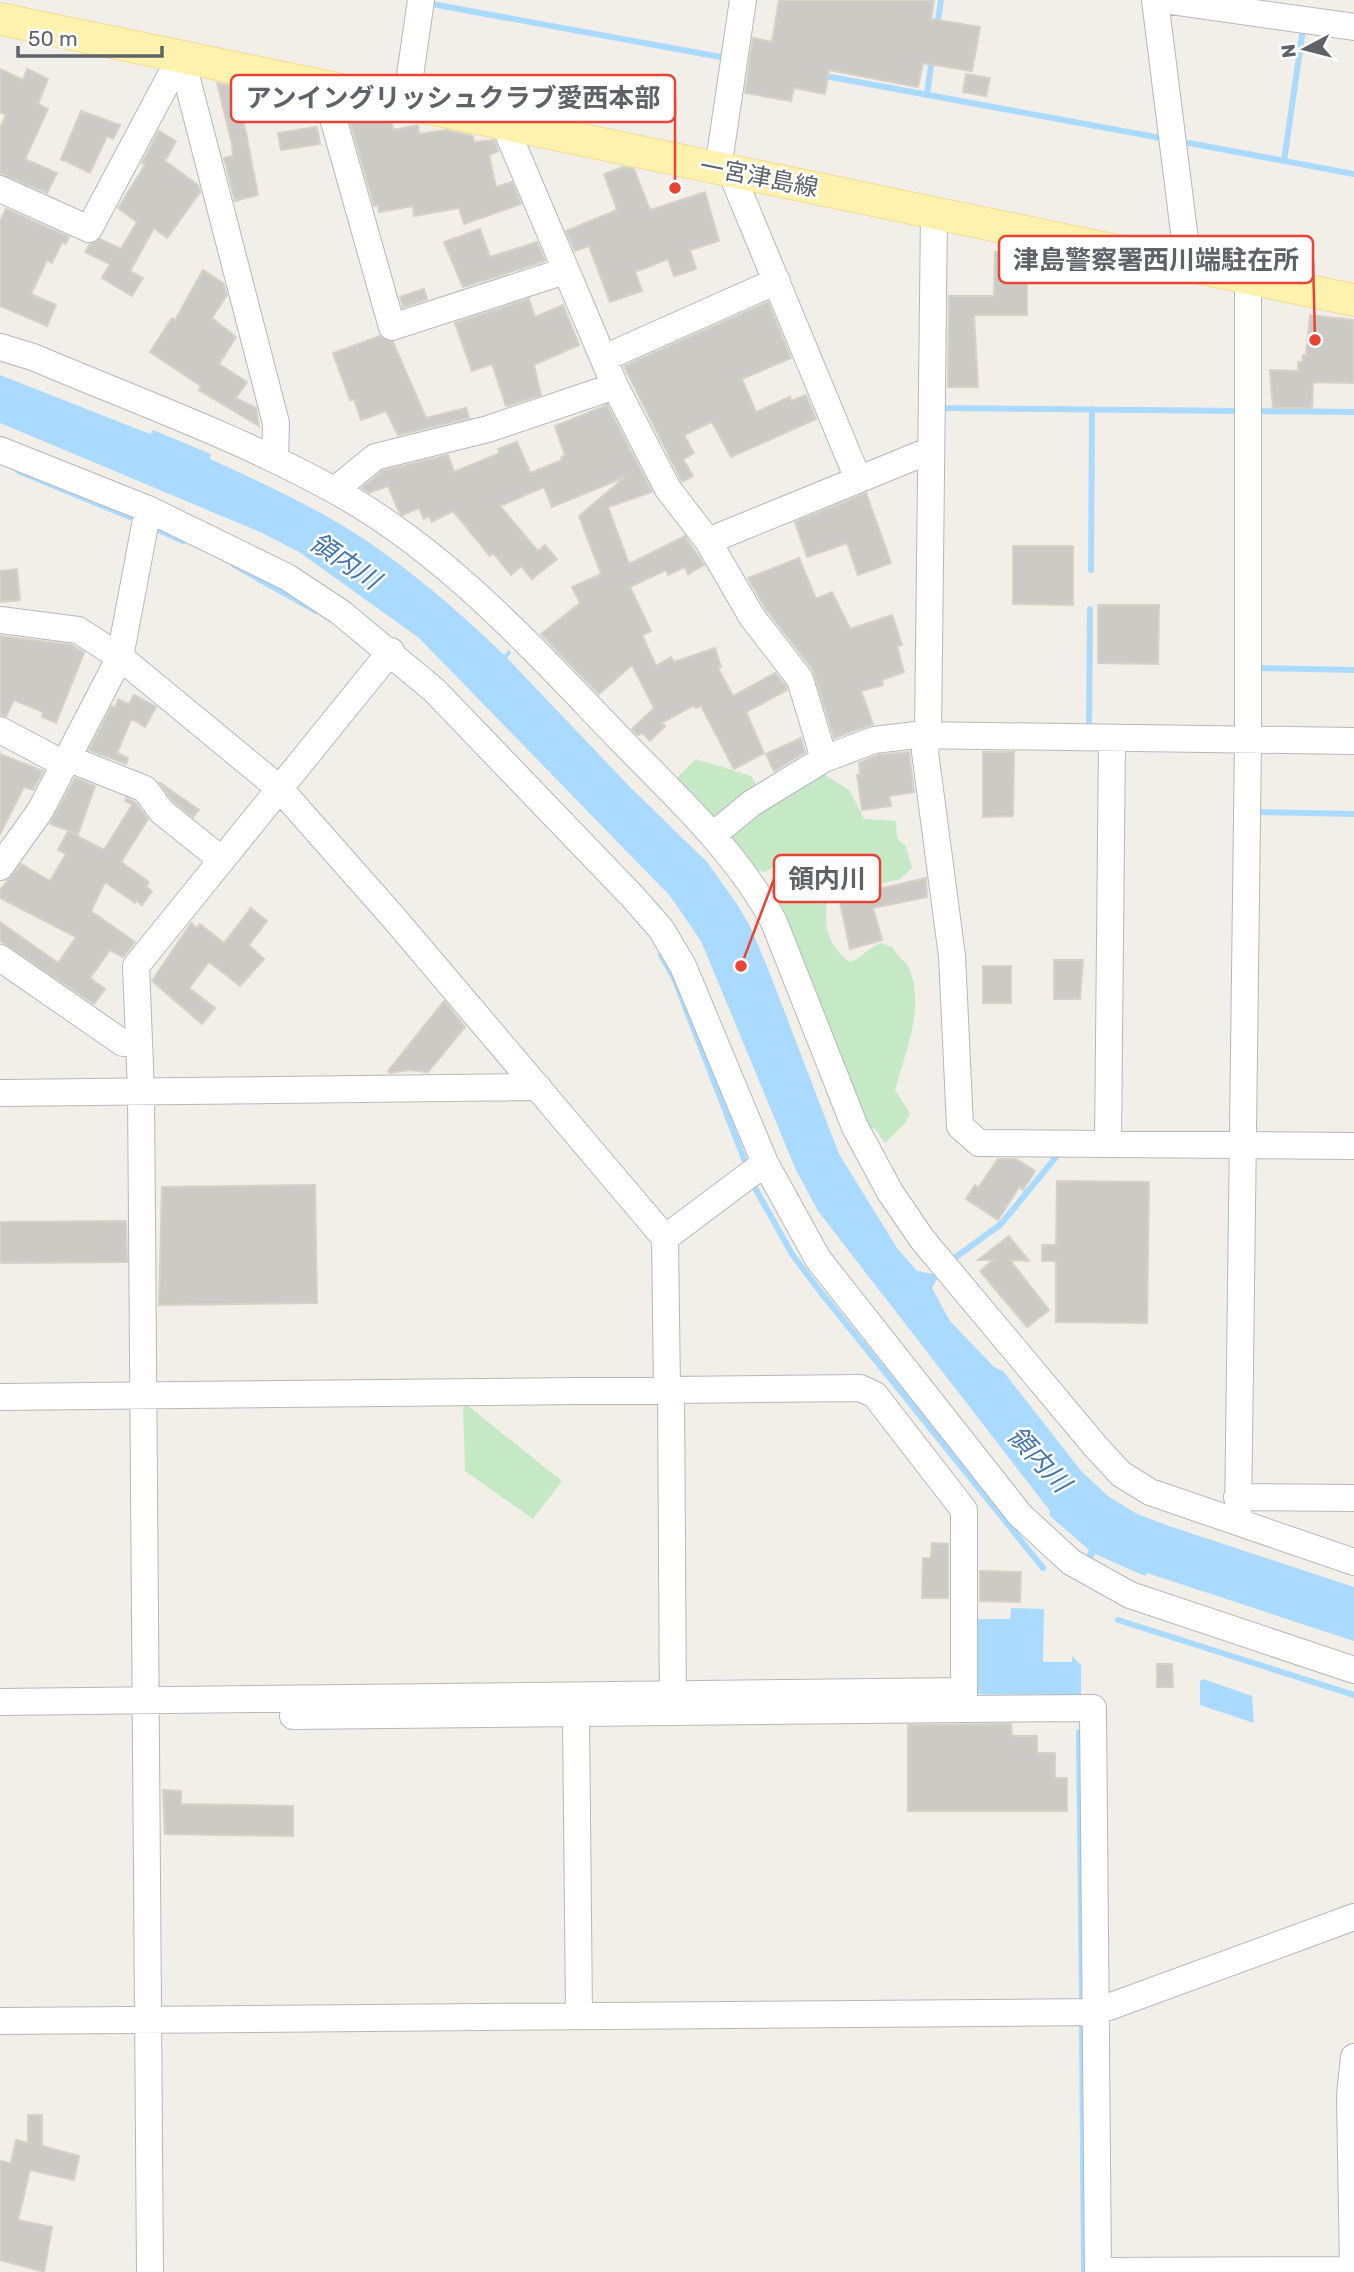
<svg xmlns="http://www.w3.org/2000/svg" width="1354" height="2272" viewBox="0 0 1354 2272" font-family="Rubik,'Noto Sans JP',sans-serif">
  <rect width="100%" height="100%" fill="#f1efe8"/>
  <!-- green -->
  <path fill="#c5e8c5" d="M696,759l55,17 9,15 -46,37 -44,-43z
    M822,773l28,18 14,28 32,2 1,17 9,9 6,21 -12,11 -71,17c-8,24 -1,52 21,66 13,-4 15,-13 32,-19l11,5c4,9 12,12 16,20 16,40 -3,82 -14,122l15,23 -4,9 -21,21 -10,-14 -11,-3 -77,-209 -10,-6 -8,-18 6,-9 12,-5 5,-9 -13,-6 -14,8 -20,-3 -20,-34z
    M463,1402l99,79 -29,38 -68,-48z"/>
  <!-- water -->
  <path fill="#aadaff" d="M0,375l150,59 3,-4 58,24 -1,5c46,21 92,42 135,68 57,35 110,81 159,128l5,-5 2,3 -4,5 123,129 77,75 30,42 14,24 21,51 67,175 58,94 20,23 17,3 3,5 -5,9 18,33 44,46 9,4 79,101 26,24 29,18 32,12 185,61v54l-207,-68 -2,3 -50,-22 -3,6 -6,-4 3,-6 -40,-35 1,-4 -232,-300 -22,-41 -95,-229 -31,-45 -251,-258 -120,-86 -39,-20 -260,-109z
    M1011,1608l33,1 -1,53h29v-6l9,9v30l-102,-1 -7,-9 1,-66h37z
    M1203,1679l49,17 2,27 -54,-18v-24z"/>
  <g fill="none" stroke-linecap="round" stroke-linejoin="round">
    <!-- stream -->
    <path stroke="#aadaff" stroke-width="6" d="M432,4l294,54
      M937,27l4,-27
      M820,75l341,63
      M927,95l5,-37
      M1189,143l165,31
      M1284,161l19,-132
      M941,405v3l299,3
      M1258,411l96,1
      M18,471l112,46
      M159,530l24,11
      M234,565l82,46
      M1091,570l1,-161
      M1256,668l98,2
      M1089,730l1,-121
      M1257,812l97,2
      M661,955l13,23 70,181
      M755,1188l37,66 27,36 224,278
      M956,1257l45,-33 59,-72
      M1118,1620l236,75
      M1079,1732l3,268
      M1082,2022l2,250"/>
  </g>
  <!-- building -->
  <path fill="#cccac5" stroke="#d6d1c6" stroke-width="2" d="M779,0h155l-3,19 49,8 -8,44 -49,-8 -5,24 -89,-17 -4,24 -31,-6 -3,13 -46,-8 8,-55 19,4z
    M0,69l23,11 4,-11 21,10 -10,25 10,5 -23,50 32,14 -10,20 -47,-20v-45l6,-13 -6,-3z
    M966,74l24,4 -4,18 -23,-4z
    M217,83l22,4 1,6 3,-1 7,29 -6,2 14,72 -23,6 -11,-43 9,-2 -1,-12z
    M81,111l39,14 -7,14 -6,-3 -17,37 -29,-14z
    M358,112l33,7 2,11 25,-5 1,9 27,-4 27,6 1,6 20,-2 4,11 -9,4 7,32 16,-5 9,22 -57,20 -5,-16 -45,8 -1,-10 -34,6 -1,-7 -4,1 -26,-92z
    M317,127l3,17 -39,6 -3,-17z
    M159,131l17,10 -11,20 33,24 2,7 -33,46 -13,-10 -24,43 13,7 -11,18 -30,-18 8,-14 -25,-12 4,-7 11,-6 21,10 16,-27 -19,-14 27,-43 -3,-2z
    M623,167l11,2 16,41 55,-18 14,49 -29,9 6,19 -22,7 -6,-17 -33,13 7,19 -32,11 -21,-56 -14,5 -9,-20 51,-21 -13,-36z
    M6,209l63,28 -3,7 -4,-2 -10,21 -5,-3 -16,34 25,11 -9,21 -47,-20v-85z
    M480,229l10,28 47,-15 8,19 -82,26 -19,-45z
    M995,252h32v63h-53l4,72h-30l1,-91h45z
    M203,270l20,13 4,12 -15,23 24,19 -17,27 28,18 -11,16 20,10 3,18 -60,-36 2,-4 -51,-34 22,-34 3,2z
    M424,289l3,10 -24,8 -3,-10z
    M529,299l6,18 28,-12 16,40 -45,20 7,30 -35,11 -14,-42 -20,7 -17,-48z
    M768,302l23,56 -49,21 14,33 34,-15 1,4 15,-6 10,24 -85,38 -19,-35 -28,13 10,18 -11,6 10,17 -11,6 -58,-116z
    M1310,315l44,5v63l-41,-1 -1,26h-39l-3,-38 28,1v-9h4l1,-7h3z
    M380,336l13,6 33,76 40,-10 3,10 -71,17 -12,-24 -25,9 -7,-21 -4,1 -17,-47z
    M607,405l45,87 -44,15 21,57 56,-28 19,29 -16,9 -3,-7 -17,8 -2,-5 -36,17 21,44 -9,4 14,31 15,-9 3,5 41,-14 6,19 -3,1 15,28 42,-23 11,13 1,4 -41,22 18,41 -30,16 -33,-63 -5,2 -2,-3 -33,18 4,3 -15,15 -7,-8 -5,2 -6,-6 22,-21 -22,-43 -33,29 -58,-60 39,-31 -8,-16 29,-13 -22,-58 46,-39 -73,30 -8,-20 -44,19 38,45 7,-6 12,14 -25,20 -11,-13 -10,9 -18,-22 -3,3 -37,-45 -21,11 -3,-6 -5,3 -5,-11 -17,7 -3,-3 -11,-26 -19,7 -7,-5 20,-17 66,-16 6,17 46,-19 -2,-4 19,-7 13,30h3l29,-12 -1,-3 4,-2 -10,-29z
    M866,493l25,70 -33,12 -11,-32 -40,14 -12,-35z
    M1013,546h60v59l-60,-1z
    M799,558l17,41 16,-7 18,37 42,-14 10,30 -5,1 7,26 -22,8 1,5 -22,6 12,33 -39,14 -21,-68 -48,-62 -17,-30z
    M17,569l3,31 -20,2v-31z
    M1098,605h61l-1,59 -60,-1z
    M0,636l72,9 12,8 -28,70 -14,-6 1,-5 -29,-12 -8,16 -6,-2z
    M134,695l22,12 -11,20 -14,-8 -14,34 11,5 -2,6 -37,-14 23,-44 3,2 3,-9 11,5z
    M801,738l4,14 -31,19 -8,-17z
    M909,752l5,40 -25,4 2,10 -29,4 -5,-35h3l-1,-12 19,-8z
    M983,752h31l-1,64 -30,1z
    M0,754l43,17 -10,19 -9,-3 -24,47z
    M75,778l20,8 -17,48 -28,-10z
    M159,782l40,28 -6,7 -20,-16z
    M126,798l9,4 13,17 -27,43 28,20 -3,5 6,4 -10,14 -6,-5 -1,3 -30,-21 -14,29 44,31 -12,15 -13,-7 -20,28 15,11 -11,15 -94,-63v-19l58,41 18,-26 -76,-39v-8l21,-26 29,17 16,-27 -8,-4 10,-19 36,19 28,-45 -7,-4z
    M926,878l1,19 -54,11 9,32 -32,9 -11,-51z
    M251,908l16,13 -18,24 15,14 -24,27 -31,-24 -20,26 26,20 -13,16 -50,-43 39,-58 6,5 3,-4 24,19z
    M1054,960h29l-3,39h-26z
    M983,966h28v37h-28z
    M444,1001l21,26 -37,45 -19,-2 -19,3 -2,-2z
    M998,1159h18l19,12 -12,19 -4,-3 -21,33 -32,-21 9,-14 3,3z
    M1057,1181l92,1 -2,141 -91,-1v-61h-14v-16h14z
    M315,1185l2,118 -158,2 3,-118z
    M126,1221l1,41 -127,1v-41z
    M1009,1236l20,25 -19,-1 39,50 -22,17 -47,-56 13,-11h-15z
    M932,1543l16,1v54h-26l1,-40h8z
    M980,1571l41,1 -1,30 -40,-1z
    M1157,1664h15l1,23h-16z
    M1011,1724l1,12h25v17h18v25h12v33h-159v-86z
    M163,1790l18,1v13l112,2v30l-128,-2z
    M28,2115h14v31l37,10 -5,24 -44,-10 -12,50 34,7 -8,45 -44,-12v-99l11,2 5,-23 12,3z"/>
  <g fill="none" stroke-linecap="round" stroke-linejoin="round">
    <defs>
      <path id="minor" d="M1155,0l33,264
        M1163,0l191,27
        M181,56l95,367 -1,35
        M324,86l68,241 173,-56
        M406,103l15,-103
        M504,124l111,262 53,103 40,52 44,76 48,62 24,80 50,-19 42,-5 438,6
        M718,169l25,-169
        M731,172l127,307
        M0,189l89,40 92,-173
        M934,213l-6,523 -3,16 27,204 8,170 19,17 375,3
        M0,347l33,10c101,43 205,80 301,133 112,61 199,159 287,250 55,57 115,111 153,182l81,205 35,65 32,47 174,208 25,27 29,18 204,70
        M604,358l173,-77
        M0,450l148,59 139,68 53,35 94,78 198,206 29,33 22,37 82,197 53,96 202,256 51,47 59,33 224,75
        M335,490l40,-33 113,-28 127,-43
        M708,541l223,-91
        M0,620l78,10 42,27 160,132 114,129 271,320 2,152
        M0,730l64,34
        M67,758l78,31 17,23 60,48
        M713,835l39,-32 72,-44
        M0,867l40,-56 80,-154 28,-148
        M0,958l123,85 16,-1
        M0,1093l538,-6
        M1108,1144l4,-406
        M665,1238l100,-75
        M671,1389l2,323
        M0,1397l860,-9 15,7 89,115v199l129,-1 5,564
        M1237,1497l117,1
        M1238,1521l10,-781v-463
        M0,1702l964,-11
        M576,1715l3,301
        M293,1716l671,-7
        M0,2021l1095,-9 259,-95
        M1353,2270l-3,-175 4,-38
        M1098,2271l256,-1
        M150,2272l-9,-1181 -5,-125 255,-315"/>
      <path id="major" d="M0,19l1354,281"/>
    </defs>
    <!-- minor casing -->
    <use href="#minor" stroke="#b5b8bc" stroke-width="28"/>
    <!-- major casing -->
    <use href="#major" stroke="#f2c960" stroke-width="33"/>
    <!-- minor -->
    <use href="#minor" stroke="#fff" stroke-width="26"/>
    <!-- major -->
    <use href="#major" stroke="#fff2af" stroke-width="32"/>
  </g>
  <g text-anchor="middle" stroke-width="5" stroke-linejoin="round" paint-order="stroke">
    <!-- street labels -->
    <g font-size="24" fill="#5f6368" stroke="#fff">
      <text transform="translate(759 177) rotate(11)" y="8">一宮津島線</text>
    </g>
    <!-- water labels -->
    <g font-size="26" font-style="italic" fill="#4174aa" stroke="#fff">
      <text transform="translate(345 561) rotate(34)" y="9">領内川</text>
      <text transform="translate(1039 1459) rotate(47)" y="9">領内川</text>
    </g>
  </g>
  <!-- callouts -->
  <path fill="none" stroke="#ea4335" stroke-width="2.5" d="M675 188L675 98M1315 340L1313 259M741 966L774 879"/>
  <g fill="#ea4335" stroke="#fff" stroke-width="2.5">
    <circle cx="675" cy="188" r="7"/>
    <circle cx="1315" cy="340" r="7"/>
    <circle cx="741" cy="966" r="7"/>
  </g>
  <g fill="#fff" stroke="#ea4335" stroke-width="2.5">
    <rect x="231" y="75" width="444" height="47" rx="7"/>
    <rect x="999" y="236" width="314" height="47" rx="7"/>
    <rect x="774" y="855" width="106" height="47" rx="7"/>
  </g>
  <g font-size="26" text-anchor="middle" font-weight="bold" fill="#5f6368">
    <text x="453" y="107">アンイングリッシュクラブ愛西本部</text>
    <text x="1156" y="269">津島警察署西川端駐在所</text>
    <text x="827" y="888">領内川</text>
  </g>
  <!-- north arrow -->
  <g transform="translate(1305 49) rotate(263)" stroke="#ffffff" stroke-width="5" paint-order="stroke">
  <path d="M0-5L12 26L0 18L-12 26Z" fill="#5f6368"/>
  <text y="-10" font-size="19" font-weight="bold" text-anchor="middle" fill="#5f6368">N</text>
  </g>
  <!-- scale -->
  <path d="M18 46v10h144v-10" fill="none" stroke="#5f6368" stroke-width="3.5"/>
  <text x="28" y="46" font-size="21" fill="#5f6368" stroke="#ffffff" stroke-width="5" paint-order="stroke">50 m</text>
</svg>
